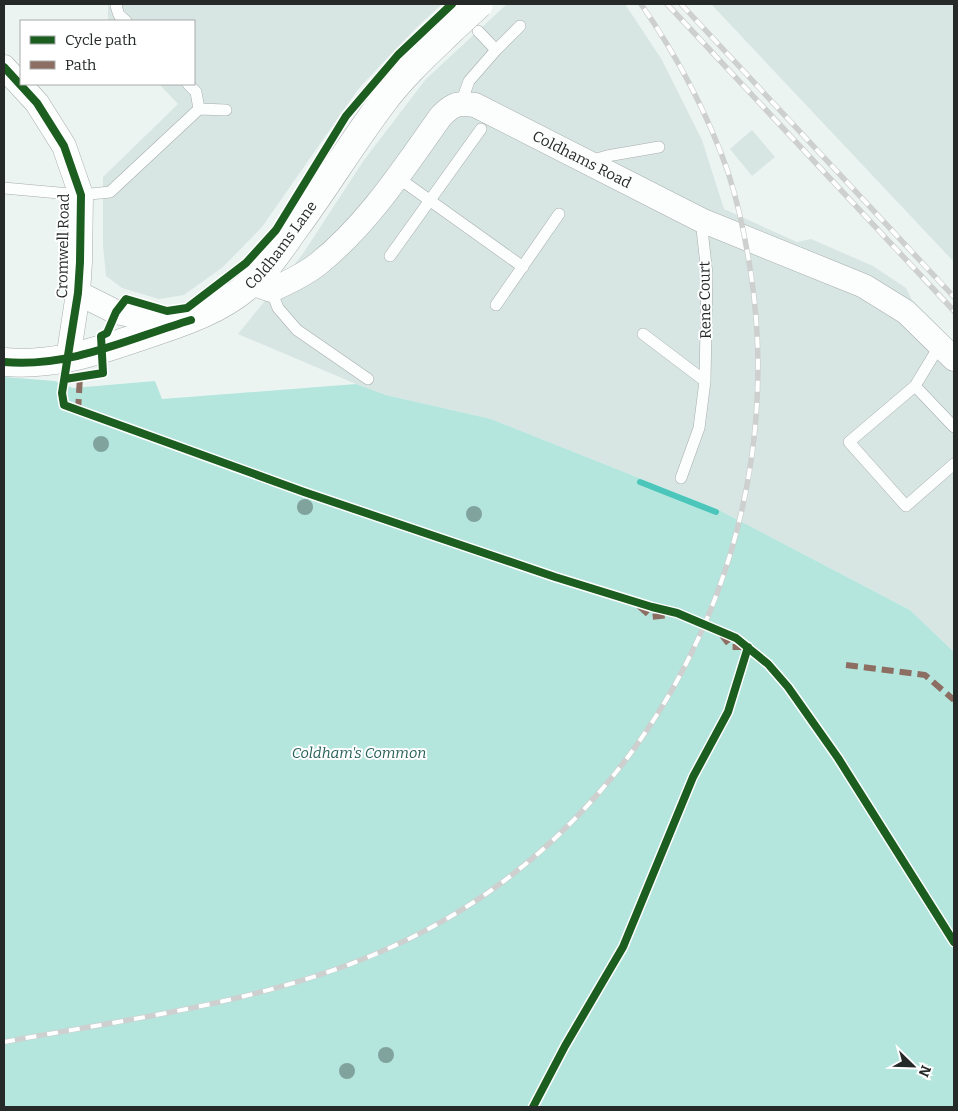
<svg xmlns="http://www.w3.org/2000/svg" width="958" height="1111" viewBox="0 0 958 1111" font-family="Bitter,serif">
  <rect width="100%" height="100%" fill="#ecf4f2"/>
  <!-- built -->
  <path fill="#d7e6e3" d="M108,4h334l-26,24 -57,60 -97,139 -39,40 -39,28 -25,4 -37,-11 -16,-12 -3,-30v-69l75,-73 -19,-20h35v-63h-86z
    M507,4h118l37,56 40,80 22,69 73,33 14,-3 62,27 33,22 6,12 42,42v310l-44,-42 -193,-101 -226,-90 -105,-24 -30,-11 -118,-50 64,-79 62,-95 62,-81z
    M711,4h243v258z
    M752,130l23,27 -23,19 -22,-27z"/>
  <!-- green -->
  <path fill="#b4e6de" d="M4,377l51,4 18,7 82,-7 7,18 194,-15 30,11 105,24 226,90 193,101 44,42v455h-950z"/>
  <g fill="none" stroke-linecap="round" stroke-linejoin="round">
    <!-- stream -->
    <path stroke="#4cc6bb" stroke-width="6" d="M640,482l76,30"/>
    <defs>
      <path id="service" d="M117,4l-1,2 3,9 7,6
        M478,31l18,19
        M188,84l8,8 3,17
        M461,103l8,-22 27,-31 24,-24
        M590,161l17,-5 52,-9
        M397,177l126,90
        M4,188l77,7 29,-3 89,-83 27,1
        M390,256l91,-127
        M271,290l7,18 19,22 71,49
        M496,305l63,-91
        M643,334l62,47
        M942,346l-7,7 -20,33 -66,56 57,64 48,-42
        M915,386l39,41
        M681,478l18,-50 6,-47 2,-107 -6,-54"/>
      <g id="minor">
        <path d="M4,67l33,36 27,43 17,49 -1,67 -2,31 -10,66"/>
        <path id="s1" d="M251,283l20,7c16,-7 33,-15 47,-26 50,-40 86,-96 123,-148 13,-13 17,-13 34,-11l226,115 163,66 42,26 48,47"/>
        <path d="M78,293l38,19 59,12"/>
      </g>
      <g id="tertiary">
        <path id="s2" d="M4,362c46,4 85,-8 129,-23 41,-14 85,-26 118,-56 18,-16 31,-37 45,-56 30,-41 56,-84 86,-124 20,-27 44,-49 68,-72"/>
      </g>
    </defs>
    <!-- service casing -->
    <use href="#service" stroke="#a7adac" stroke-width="12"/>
    <!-- minor casing -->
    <use href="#minor" stroke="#a7adac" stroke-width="25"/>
    <!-- tertiary casing -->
    <use href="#tertiary" stroke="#a7adac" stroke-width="29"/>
    <!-- service -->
    <use href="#service" stroke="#fcfdfd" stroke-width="11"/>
    <!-- minor -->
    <use href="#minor" stroke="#fcfdfd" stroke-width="24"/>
    <!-- tertiary -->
    <use href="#tertiary" stroke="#fcfdfd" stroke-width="28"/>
    <defs>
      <path id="rail" d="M667,4l287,307
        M681,4l273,293
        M4,1042c151,-28 309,-45 444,-124 223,-130 343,-397 302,-650 -5,-32 -12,-65 -22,-96 -21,-60 -51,-116 -87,-168"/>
    </defs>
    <!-- rail casing -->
    <use href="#rail" stroke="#cdd0cf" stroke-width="5.5"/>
    <!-- rail -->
    <use href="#rail" stroke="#fff" stroke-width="4" stroke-dasharray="11" stroke-linecap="butt"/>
    <defs>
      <path id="tertiary-bridge" d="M450,31l29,-27"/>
    </defs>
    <!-- tertiary-bridge casing -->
    <use href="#tertiary-bridge" stroke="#a7adac" stroke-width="29" stroke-linecap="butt"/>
    <!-- tertiary-bridge -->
    <use href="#tertiary-bridge" stroke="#fcfdfd" stroke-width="28"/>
    <!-- quiet -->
    <path stroke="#8d6e63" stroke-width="6" stroke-dasharray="12 6" stroke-linecap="butt" d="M78,411l2,-35
      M639,606l12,11 18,-2
      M721,634l10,13h14
      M846,665l79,10 29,25"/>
    <defs>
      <path id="cycleway" d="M4,67l33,36 27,43 17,49 -1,67 -2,31 -16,100 2,12 240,87 251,85 97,30 25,6 59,25 32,26 20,23 50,71 116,184
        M4,362c66,6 124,-23 187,-42
        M65,379l38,-6 -2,-37 6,-3 9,-21 10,-13 41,12 20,-3 59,-45 30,-33 70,-114 52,-61 54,-51
        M533,1107l32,-61 58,-99 70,-170 35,-65 20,-65"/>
    </defs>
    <!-- cycleway casing -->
    <use href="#cycleway" stroke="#fff" stroke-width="11"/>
    <!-- cycleway -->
    <use href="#cycleway" stroke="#1b5e20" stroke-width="8"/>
  </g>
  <!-- trees -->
  <g fill="#81a39e">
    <circle cx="101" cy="444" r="8"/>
    <circle cx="305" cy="507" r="8"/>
    <circle cx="474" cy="514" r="8"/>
    <circle cx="386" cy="1055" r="8"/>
    <circle cx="347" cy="1071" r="8"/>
  </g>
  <g text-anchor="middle" stroke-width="4" stroke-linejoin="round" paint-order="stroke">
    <!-- street labels -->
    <g font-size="15" fill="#252a29" stroke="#fff">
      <text dy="5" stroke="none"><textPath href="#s1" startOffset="426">Coldhams Road</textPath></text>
      <text dy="5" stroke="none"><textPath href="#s2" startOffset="312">Coldhams Lane</textPath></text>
      <text transform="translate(63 246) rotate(-89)" y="5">Cromwell Road</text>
      <text transform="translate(705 300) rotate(-91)" y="5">Rene Court</text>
    </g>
    <!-- park labels -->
    <g font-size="15" font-style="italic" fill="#29615a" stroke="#fff">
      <text x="359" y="758">Coldham's Common</text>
    </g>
  </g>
  <!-- border -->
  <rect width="958" height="1111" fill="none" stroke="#252a29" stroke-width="10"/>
  <!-- legend -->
  <rect x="20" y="20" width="175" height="65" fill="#ffffff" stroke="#a8aaa9"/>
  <rect x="30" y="36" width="25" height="8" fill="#1b5e20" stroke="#a8aaa9"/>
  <text x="65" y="45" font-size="15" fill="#252a29">Cycle path</text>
  <rect x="30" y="61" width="25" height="8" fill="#8d6e63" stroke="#a8aaa9"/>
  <text x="65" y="70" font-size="15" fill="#252a29">Path</text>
  <!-- north arrow -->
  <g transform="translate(913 1066) rotate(113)" stroke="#ffffff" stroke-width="4" paint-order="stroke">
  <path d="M0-4L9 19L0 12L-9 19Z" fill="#252a29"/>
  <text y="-8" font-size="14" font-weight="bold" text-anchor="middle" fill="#252a29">N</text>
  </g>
</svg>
